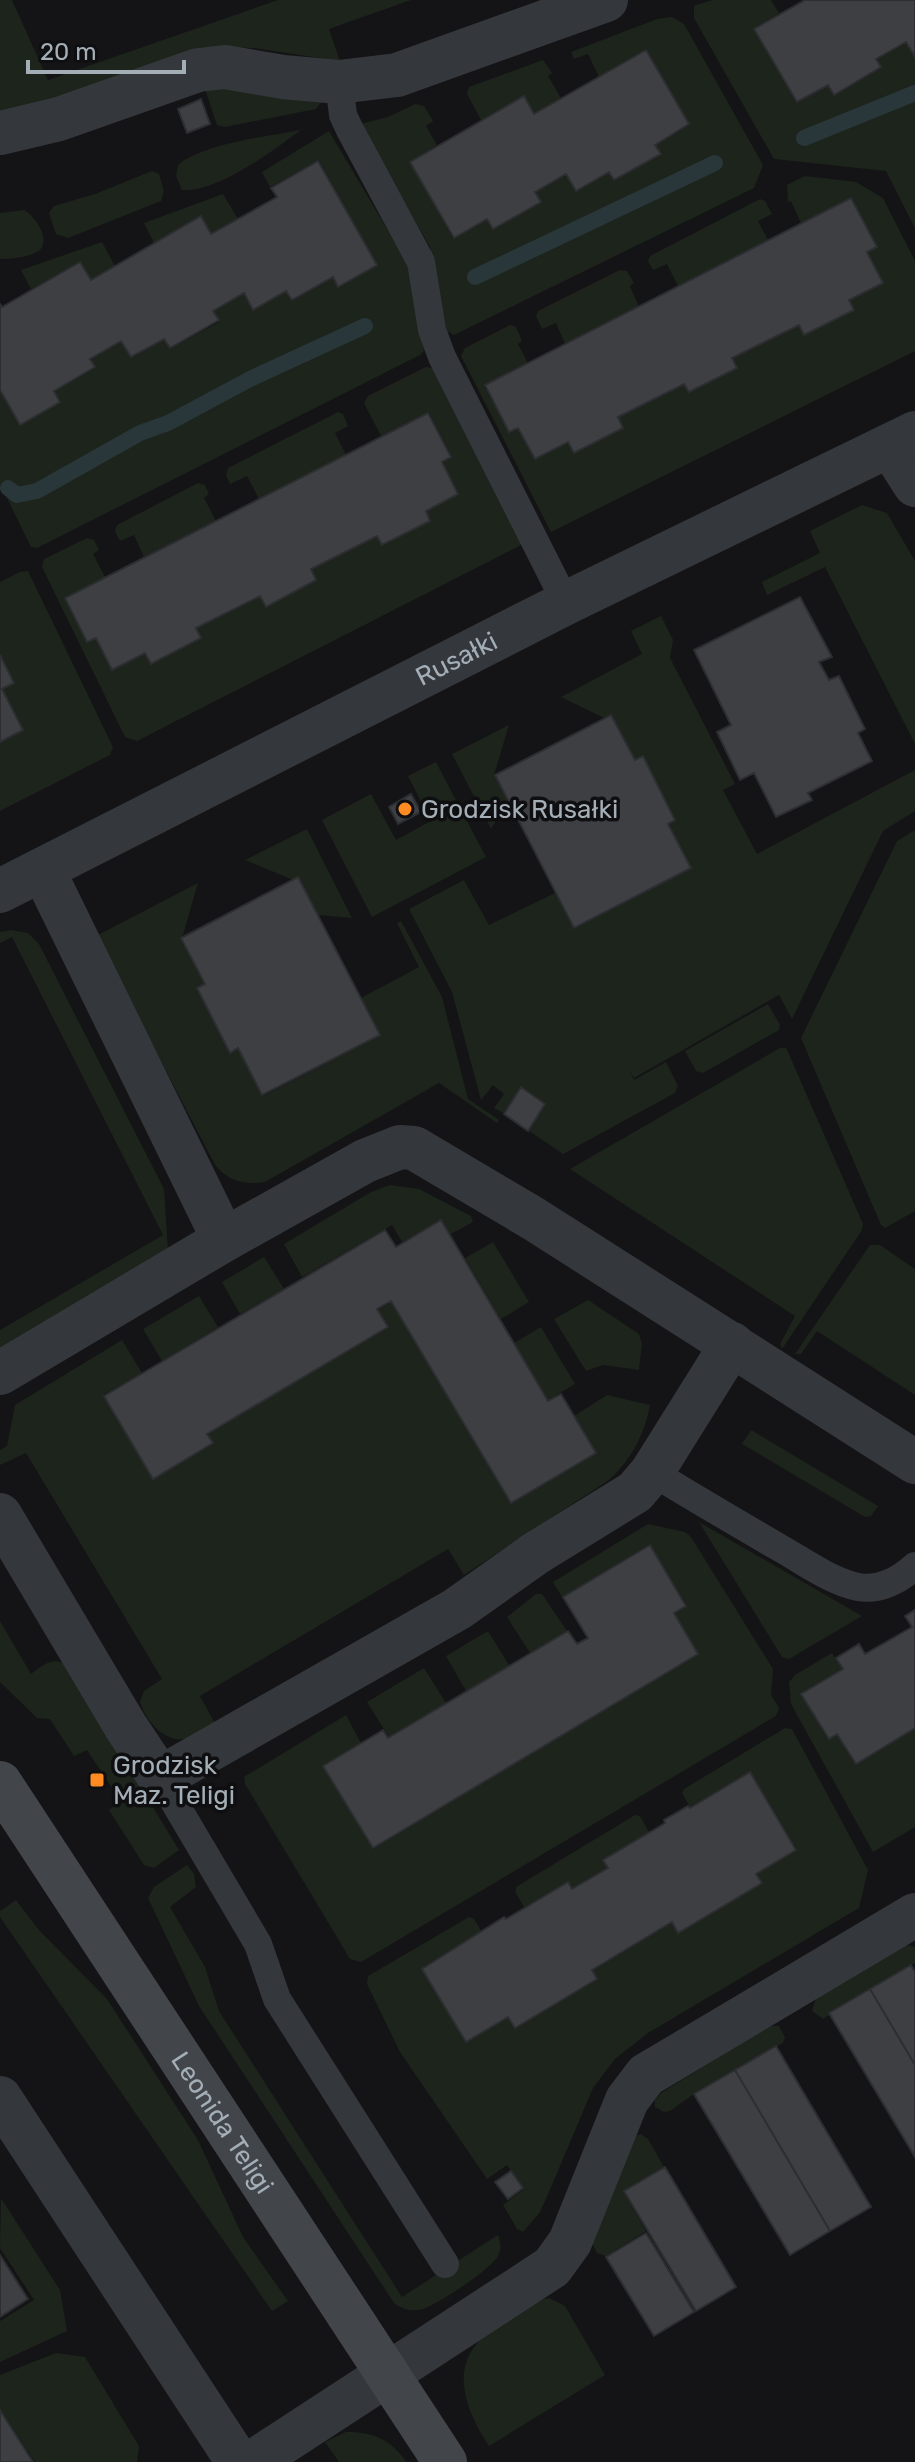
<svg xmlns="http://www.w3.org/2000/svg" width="915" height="2462" viewBox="0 0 915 2462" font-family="Rubik,sans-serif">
  <rect width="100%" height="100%" fill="#141416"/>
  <!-- green -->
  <path fill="#1c241b" d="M0,0h12l36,80 230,-80h133l-82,29 11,32 -86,-13 -51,-1 -147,53 -56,13z
    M712,0h59l8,13 -26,16 44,74 31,-18 6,10 47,-28 -4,-8 29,-16 9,16v169l-29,-57 -112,-12 -80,-141v-12z
    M672,17l12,7 79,141 -9,23 -300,147 -9,-5 -15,-83 -70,-123 28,-7 27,-13 9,2 9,15 -7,5 11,19 -27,17 43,77 34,-20 6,10 48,-27 -6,-10 31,-18 9,17 34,-19 5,9 46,-27 -4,-9 33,-20 -42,-75 -48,27 -11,-23 -14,5 -3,-7 86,-33z
    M543,60l9,13 -4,3 13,22 -27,16 -10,-18 -43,24 -14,-26 2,-7z
    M216,87l106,14 -6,8 -91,18 -8,-2 -12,-36z
    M301,130c-27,20 -84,63 -119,60l-6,-14 2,-11c24,-21 91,-29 123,-35z
    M329,131l77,130 6,14 12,76 -4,4 -383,193 -6,-1 -31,-63v-94l20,35 41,-23 -6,-11 40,-23 -4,-9 30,-18 10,17 33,-18 6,9 49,-27 -5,-11 29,-17 10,16 33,-19 6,10 40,-23 7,10 38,-23 -58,-105 -49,27 -8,-15z
    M152,171l7,3 5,17 -3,10 -93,37 -12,-4 -7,-21 5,-7 41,-12z
    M805,176l51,6 27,16 32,63v90l-364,181 -90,-176 4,-8 45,-23 6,2 6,14 -4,3 10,19 -44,23 25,46 9,-4 17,31 33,-16 6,10 49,-25 -4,-11 65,-33 5,8 48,-24 -5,-10 66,-33 7,10 49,-25 -4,-10 33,-17 -15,-31 9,-5 -25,-49 -51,25 -10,-22 -3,1 -1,-17z
    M223,194l15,25 -27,15 -10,-17 -47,26 -10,-20z
    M760,199l5,2 7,13 -14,7 10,19 -90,46 -11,-22 -14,6 -5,-9 2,-5z
    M24,210c10,5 27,28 16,40 -8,7 -30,9 -40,9v-46z
    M102,242l13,24 -24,14 -11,-18 -49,27 -10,-19z
    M620,270l7,1 7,12 -4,3 9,21 -74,37 -9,-21 -14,6 -6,-13 2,-5z
    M426,367l11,2 88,174 -388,198 -12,-4 -83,-170 2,-8 43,-21 7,2 5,10 -6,4 12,23 -41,21 23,44 9,-4 16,32 33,-16 7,10 49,-25 -4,-11 63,-32 6,10 50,-25 -5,-12 66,-33 5,10 48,-25 -4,-10 33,-17 -16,-31 9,-6 -23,-45 -48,24 -17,-33 4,-7z
    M338,412l5,2 5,12 -13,7 11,22 -87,44 -12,-23 -17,8 -4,-9 2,-7z
    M198,483l7,2 4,9 -5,4 12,23 -72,36 -10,-22 -14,6 -5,-10 2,-6z
    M862,505l25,8 28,48v183l-90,-177 -58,28 -5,-13 58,-29 -10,-22z
    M28,571l85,176 -3,8 -110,56v-69l23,-12 -21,-41 12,-6 -14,-28v-73l20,-10z
    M661,616l12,24 -3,18 65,126 -12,6 34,64 158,-84v41l-32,20 -91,188 -13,-24 -145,83 -6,-9 6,11 32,-18 12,24 -3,7 -112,61 -34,-23 17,-27 -24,-17 -19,26 -9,-5 10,-14 -11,-9 -12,15 -29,-108 -43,-83 55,-29 25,45 66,-32 19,36 117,-61 -23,-44 8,-4 -33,-64 -8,4 -24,-46 -7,4 -43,-21 81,-43 -11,-23z
    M509,725l-15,50 14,26 -17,28 -39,-75z
    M436,762l50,95 -114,60 -50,-97 49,-26 25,46 35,-19 -23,-45z
    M307,829l45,89 -34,-3 -20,-39 -5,4 -48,-20z
    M915,830v381l-30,17 -4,-3 -80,-187 96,-197z
    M198,883l-15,52 -3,2 24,47 -8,4 34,64 8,-3 25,47 117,-60 -19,-38 58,-31 -22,-44 4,-2 41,76 26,102 31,21 -2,3 -58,-40 -174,99c-22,3 -35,0 -50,-17l-119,-229z
    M11,930l17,3 11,11 125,245 4,62 -168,98v-19l163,-95 -151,-298 -12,6v-11z
    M768,1004l12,21 -1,5 -76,43 -7,-2 -11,-20z
    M780,1048h6l2,4 75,172 -1,6 -80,119 -2,-5 15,-28 -225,-147z
    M390,1185l29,4 52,27 2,6 -24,13 -9,-15 -38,22 -10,-17 -90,52 -18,-33 87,-52z
    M493,1242l36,60 -28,17 -36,-61z
    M870,1245h10l35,24v126l-98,-64 -16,23h-6z
    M264,1257l20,32 -44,25 -18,-32z
    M199,1296l19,31 -56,34 -19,-32z
    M588,1300l51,34 3,10 -3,26 -36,-5 -17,6 -32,-52z
    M391,1302l119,201 86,-50 -22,-37 33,-21 43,10c-5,29 -19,55 -41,75l-145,95 -16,-26 -248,147 16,29c-9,5 -19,12 -29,14 -22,4 -41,-17 -47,-37l4,-11 18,-12 -136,-226 -26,12v-15l7,-4 8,-41 107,-65 20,33 -39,22 50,84 60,-35 -5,-10 180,-106 -10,-18z
    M541,1327l34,57 -27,16 -34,-57z
    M751,1430l127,76 -7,10 -6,1 -123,-73z
    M699,1522l163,94 -73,43 -7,-2z
    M648,1524l37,8 6,5 82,132 -2,26 8,13 -3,8 -415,246 -11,-3 -105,-175 -1,-7 102,-62 15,28 -38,22 50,84 325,-195 -24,-41 13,-8 -37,-61 -88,53 -9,-15z
    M536,1594h6l25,37 -37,22 -23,-36z
    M0,1621l31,53c11,-8 23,-19 36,-8l112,184 -25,18 -10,-3 -35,-55 12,-9 -34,-51 -13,6 -24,-37 -13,-1 -37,-36z
    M488,1631l21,34 -43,26 -20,-35z
    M832,1653l10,16 -41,26 27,45 9,-5 18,29 60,-35v98l-42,25 -82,-148 -2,-22 6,-7z
    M424,1668l22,35 -57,34 -22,-35z
    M785,1728l7,1 76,141 -9,38 -211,125 -33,26 -22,29 -44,104 -9,20 -17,20 -6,-3 -14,-24 21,-16 -17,-24 -20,14 -87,-127 -33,-68 1,-8 101,-59 5,2 8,13 -60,37 44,73 42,-25 7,11 82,-48 -5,-9 80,-48 6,11 84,-51 -6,-9 41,-25 -47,-78 -60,36 -8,-14 2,-4z
    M635,1815l5,1 9,16 -46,28 4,8 -34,20 -5,-7 -44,26 -8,-14v-6z
    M187,1865l7,9 2,13 -26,20 35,60 14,44 183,286 96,-62c2,6 4,12 1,19 -5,14 -61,50 -76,55 -10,3 -20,1 -29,-6l-195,-297 -51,-108 6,-11z
    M16,1900l22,29 69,70 91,141 45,97 45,64 -16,10 -272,-394v-6z
    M902,1944l13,3v16l-92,56 -11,-8 4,-13z
    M769,2026h10l6,11 -2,6 -89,51 -24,17 -6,1 -9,-5v-7l6,-7z
    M641,2134l7,5 16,28 -41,24 23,40 -40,25 -9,-3 -7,-14 44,-103z
    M1,2198l59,92 7,41 -67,31v-41l34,-21 -34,-52z
    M549,2298l16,8 40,69 -116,71c-21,-32 -41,-76 -7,-108 16,-15 39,-26 58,-38z
    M56,2353l29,4 54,89 -2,16h-102l-35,-53v-34z
    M346,2432c27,0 45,7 60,30h-67l-14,-20z"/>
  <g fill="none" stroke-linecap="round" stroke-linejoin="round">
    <!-- stream -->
    <path stroke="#29363a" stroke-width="16" d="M804,138l111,-45
      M475,277l240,-114
      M8,488l9,7 20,-4 103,-58 28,-10 82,-44 115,-53"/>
  </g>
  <!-- building -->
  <path fill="#3e3f43" stroke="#2d2e32" stroke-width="2" d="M805,0h110v57l-9,-15 -30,17 5,8 -47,28 -6,-10 -31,17 -43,-73z
    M646,50l43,74 -34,21 6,9 -47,26 -5,-8 -33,19 -10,-17 -31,18 6,10 -48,27 -6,-10 -33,19 -44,-76 114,-66 10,18z
    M201,99l9,25 -23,9 -9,-24z
    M318,161l59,104 -39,22 -5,-10 -41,23 -6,-9 -33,19 -9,-17 -31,18 6,9 -49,28 -6,-9 -33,18 -10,-16 -31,18 5,8 -41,24 6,11 -40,23 -20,-35v-86l2,3 78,-45 11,18 110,-64 10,18 66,-37 -6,-9z
    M851,198l26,49 -10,5 16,31 -34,17 5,10 -50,25 -5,-10 -67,33 5,10 -48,24 -5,-8 -66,33 5,11 -49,25 -6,-11 -33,17 -17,-31 -9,4 -24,-47z
    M428,413l23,44 -9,5 16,32 -32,17 4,10 -48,24 -5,-9 -66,33 5,11 -50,27 -6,-11 -64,32 5,10 -50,26 -6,-11 -33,17 -16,-32 -9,4 -22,-44z
    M800,597l32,60 -13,5 10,18 10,-4 26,53 -7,4 14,28 -64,32 4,7 -36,17 -22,-44 -14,7 -23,-48 14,-7 -37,-75z
    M0,655l14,28 -12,6 21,41 -23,12z
    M611,715l24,45 8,-4 32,64 -7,4 23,44 -117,60 -79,-153z
    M411,794l10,18 -23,12 -9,-17z
    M298,877l82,158 -118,60 -24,-47 -8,5 -33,-65 8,-4 -24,-46z
    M521,1087l24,17 -17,27 -24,-17z
    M441,1220l107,181 13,-7 35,59 -85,50 -120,-202 -14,8 11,18 -181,107 6,9 -60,36 -49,-83 281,-166 11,17z
    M650,1545l36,61 -12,7 24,41 -325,194 -50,-82 60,-36 5,8 180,-107 9,13 11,-6 -25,-41z
    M915,1610v118l-59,36 -19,-30 -8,5 -28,-45 42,-25 -7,-11 23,-14 6,10 47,-27 -7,-11z
    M750,1772l46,78 -40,24 6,9 -84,50 -6,-11 -80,48 5,9 -82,49 -7,-11 -42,25 -44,-73 82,-52 2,2 62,-37 4,7 36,-21 -5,-8 62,-37 -1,-3 24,-14 2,2z
    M911,1965l4,7v93l-45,-76z
    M870,1989l45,76v92l-86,-144z
    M776,2046l95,161 -41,24 -95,-161z
    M735,2070l95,161 -40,24 -96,-161z
    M665,2167l71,120 -40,24 -72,-120z
    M511,2171l12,17 -15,11 -13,-17z
    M646,2233l48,79 -40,24 -48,-79z
    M0,2255l28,44 -28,18z
    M0,2410l33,52h-33z"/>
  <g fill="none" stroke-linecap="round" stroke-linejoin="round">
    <!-- lane -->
    <path stroke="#34373b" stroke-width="28" d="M339,82l4,33 6,13 72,134 11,68 10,27 124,246
      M652,1472c42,26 85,51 128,76 25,14 50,33 78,39 21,4 42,-7 57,-21
      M160,1778l98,166 19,55 168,265"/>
    <!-- street -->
    <g stroke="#34373b" stroke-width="44">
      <path d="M0,133l59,-14 139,-49 27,-3 58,10 56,5 58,-7 209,-75"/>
      <path d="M890,446l25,39"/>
      <path d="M43,870l181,370"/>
      <path id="s1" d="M0,891l566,-288 349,-170"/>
      <path d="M0,1373l224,-133 141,-79 35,-14 14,1 120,71 381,243"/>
      <path d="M0,1515l126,212 34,51 297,-169 79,-56 99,-61 17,-20 80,-128"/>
      <path d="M0,2098l238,364"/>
      <path d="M253,2462l299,-195 18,-25 57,-142 19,-25 269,-160"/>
    </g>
    <!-- secondary -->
    <path stroke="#42464b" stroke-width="44" id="s2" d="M0,1783l445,679"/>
  </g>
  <!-- markers -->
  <g fill="#ff8b22" stroke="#0f0f11" stroke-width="3">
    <circle cx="405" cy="809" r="8"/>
    <rect x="89" y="1772" width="16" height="16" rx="4"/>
  </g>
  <g text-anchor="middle" stroke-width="7" stroke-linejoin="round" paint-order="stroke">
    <!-- street labels -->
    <g font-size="26" fill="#a4aeb7" stroke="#0f0f11">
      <text dy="9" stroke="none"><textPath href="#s1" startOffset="512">Rusałki</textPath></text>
      <text dy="9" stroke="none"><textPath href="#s2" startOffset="406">Leonida Teligi</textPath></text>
    </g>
    <!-- poi labels -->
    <g font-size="26" fill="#a4aeb7" stroke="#0f0f11" text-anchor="start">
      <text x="421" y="818">Grodzisk Rusałki</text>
      <text x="113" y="1774">Grodzisk<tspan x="113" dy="30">Maz. Teligi</tspan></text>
    </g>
  </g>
  <!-- scale -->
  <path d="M28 60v12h156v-12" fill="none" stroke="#a4aeb7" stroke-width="4"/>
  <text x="40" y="60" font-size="24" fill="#a4aeb7" stroke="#0f0f11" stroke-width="6" paint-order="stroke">20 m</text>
</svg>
